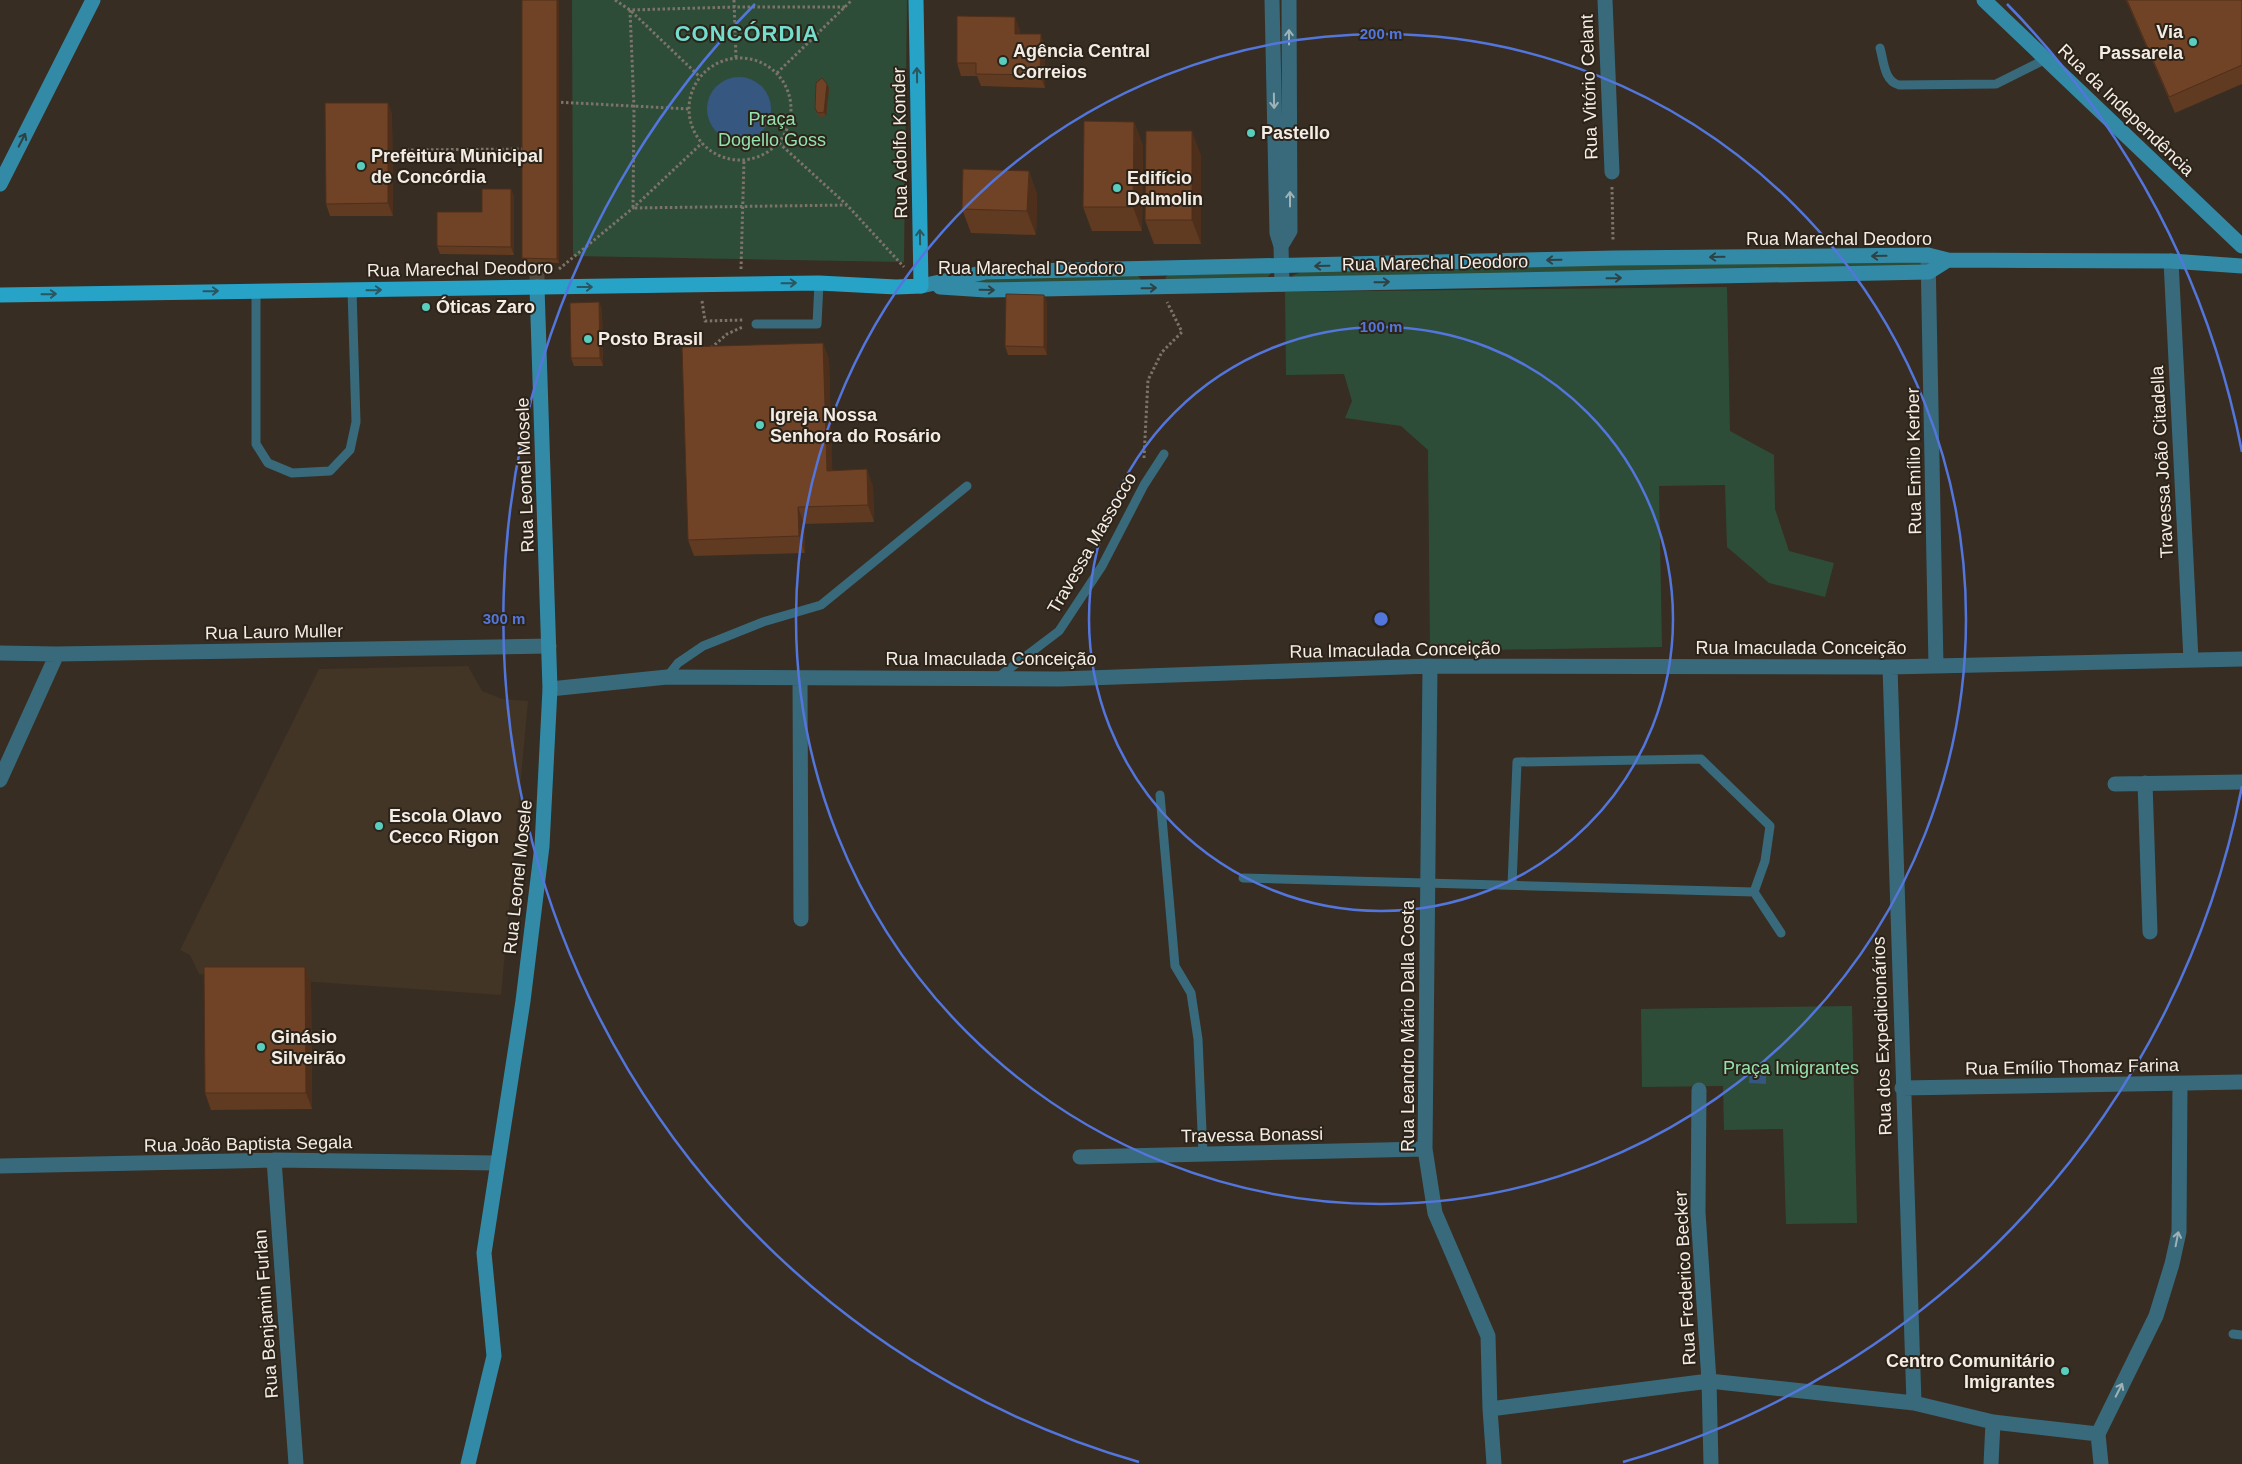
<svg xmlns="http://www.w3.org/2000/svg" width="2242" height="1464" viewBox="0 0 2242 1464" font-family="Arial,sans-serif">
  <rect width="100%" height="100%" fill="#372d22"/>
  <!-- built -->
  <path fill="#433525" d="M468,666l14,25 20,8 26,2 -27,294 -302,-21 -9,-19 -10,-5 139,-281z"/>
  <!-- green -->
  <path fill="#2e4d39" d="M572,0h335l-3,262 -331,-6z
    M1916,256l15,7 -11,6 -611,13 -17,-6 18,-8z
    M1260,269l10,5 -6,9 -91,1 -8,-6 8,-8z
    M1133,271l8,8 -8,6 -147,3 -28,-7z
    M1727,287l3,144 44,24 1,54 14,42 45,12 -9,34 -56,-14 -42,-36 -2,-62 -66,1 3,161 -232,4 -2,-201 -27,-24 -56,-8 7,-17 -8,-27 -58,1 -1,-83z
    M1852,1006l5,217 -71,1 -3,-95 -59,1 -1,-44 -81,1 -1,-78z"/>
  <!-- water -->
  <path fill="#36577f" d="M707 109a32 32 0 1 1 64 0a32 32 0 1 1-64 0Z
    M1766,1064v20l-17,-1 1,-18z"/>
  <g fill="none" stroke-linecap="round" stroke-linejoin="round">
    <!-- street-tunnel -->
    <path stroke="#534a3f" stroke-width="15" stroke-dasharray="15 8" stroke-linecap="butt" d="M537,287v-43"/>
    <!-- path -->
    <path stroke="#7c7369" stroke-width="3" stroke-dasharray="2.5 2.5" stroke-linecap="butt" d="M615,0l15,10 70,67
      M734,0l2,58
      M845,7h-110l-105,3 4,97 -1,101 214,-3
      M689 109a51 51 0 1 1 102 0a51 51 0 1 1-102 0Z
      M777,73l75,-73
      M556,102l133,7
      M779,143l68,62 57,62
      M401,150l125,-1
      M1612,187l1,54
      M559,269l74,-61 69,-65
      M741,269l3,-109
      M702,301l3,20 39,-1
      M711,348l16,-14 16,-7
      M1144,458l4,-78 14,-28 20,-20 -15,-30"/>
    <!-- lane -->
    <path stroke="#386a7c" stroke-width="9" d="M1880,48c4,14 4,33 19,37l97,-1 50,-25
      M256,291v153l12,19 24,10 38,-2 20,-21 6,-28 -4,-132
      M756,324h61l2,-41
      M667,677l11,-14 25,-17 60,-24 58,-17 146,-119
      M997,678l62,-47 43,-65 42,-81 20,-31
      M1160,795l15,171 16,27 7,46 5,115
      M1243,878l511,14 27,41
      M1512,885l5,-123 184,-3 69,67 -5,35 -11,31
      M2233,1334l9,1"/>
    <!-- street -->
    <path stroke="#386a7c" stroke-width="15" d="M1272,0l5,233 4,13 1,38
      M1605,0l7,172
      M1281,246l9,-15 -1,-231
      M1928,255l8,411
      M2171,261l20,399
      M0,653l57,1 492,-8
      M1430,666l-5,483 10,64 53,123 2,73 4,55
      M1890,667l24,736
      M800,678l1,241
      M550,689l117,-12 393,2 370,-13 460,1 352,-8
      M0,780l57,-126
      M2145,783l5,149
      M2115,784l127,-2
      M1902,1088l340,-6
      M1699,1090l-1,122 11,169 2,83
      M1080,1157l345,-8
      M274,1160l22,304
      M0,1166l274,-6 223,3
      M1490,1409l219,-28 205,22 79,19 105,12
      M1991,1464l2,-42
      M2101,1464l-3,-30 58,-118 16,-52 7,-32 1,-148"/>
    <!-- secondary -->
    <path stroke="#338aa7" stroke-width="15" d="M1984,0l258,246
      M0,184l93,-184
      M921,286l65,-14 628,-14 314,-3 20,5 223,1 71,5
      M940,287l46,3 943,-18 19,-12
      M468,1464l26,-108 -10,-103 39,-252 19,-155 8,-157 -13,-402"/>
    <!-- primary -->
    <path stroke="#28a3c8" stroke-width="15" d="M0,295l819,-12 77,4 25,-1 -5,-286"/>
  </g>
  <!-- wall -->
  <path fill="#603a21" d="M522,0h37v263l-35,-1 -2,-4z
    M2126,0h116v84l-67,29z
    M1020,30v4l25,13v41l-64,-2 -4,-10h-16l-4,-13z
    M827,84l2,4 -3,28 -4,1 -4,-1 -3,-8z
    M388,103l4,12 1,101h-63l-4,-12z
    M1134,122l9,24 -1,85h-50l-9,-24z
    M1201,155v89h-47l-9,-24z
    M1029,171l8,24 -1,40 -65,-2 -9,-24z
    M511,189l3,8v58l-74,-1 -3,-8 45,-34z
    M1044,295l3,8v52h-39l-3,-9z
    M599,302l3,9 1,55h-29l-3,-8z
    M823,343l6,17 3,110 41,16 1,36 -70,2 1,29 -111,3 -6,-16z
    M305,967l6,17 1,125 -101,1 -6,-17z"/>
  <!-- shaded-wall -->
  <path fill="#4e2f1b" d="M557,0h2v263l-2,-4z
    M1015,17l5,13v16l-5,-12z
    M1041,34l4,13v41l-5,-13z
    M827,84l2,4 -3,28 -2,-4z
    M388,103l4,12 1,101 -5,-13z
    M1134,122l9,24 -1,85 -9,-24z
    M1192,131l9,24v89l-9,-24z
    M1029,171l8,24 -1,40 -9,-24z
    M511,189l3,8v58l-3,-8z
    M1044,295l3,8v52l-3,-8z
    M599,302l3,9 1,55 -3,-8z
    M823,343l6,17 4,127 -6,-16z
    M867,469l6,17 1,36 -6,-17z
    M798,507l6,17 1,29 -6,-17z
    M305,967l6,17 1,125 -6,-16z"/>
  <!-- building -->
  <path fill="#704326" stroke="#4e2f1b" d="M522,0h35v259l-35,-1z
    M2127,0h115v65l-73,32z
    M957,16l58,1v17h26l-1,41 -64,-1v-11h-19z
    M822,78l5,6 -3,28 -4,1 -3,-1 -2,-4 1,-25z
    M325,103h63v100l-62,1z
    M1084,121l50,1 -1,85h-50z
    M1146,131h46v89h-47z
    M963,169l66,2 -2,40 -65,-2z
    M482,189h29v58l-74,-1v-34h45z
    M1006,294l38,1v52l-39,-1z
    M599,302l1,56h-29l-1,-55z
    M823,343l4,128 40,-2 1,36 -70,2 1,29 -111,4 -6,-193z
    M204,967h101l1,126h-101z"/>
  <!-- one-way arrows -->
  <defs><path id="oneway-shaft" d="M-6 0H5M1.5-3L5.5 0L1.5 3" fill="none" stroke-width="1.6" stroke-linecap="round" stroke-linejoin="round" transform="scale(1.25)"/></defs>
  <g stroke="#9fb2b6">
    <use href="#oneway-shaft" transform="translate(1289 37) rotate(-90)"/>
    <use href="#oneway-shaft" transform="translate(1274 101) rotate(89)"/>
    <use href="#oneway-shaft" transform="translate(1290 199) rotate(-90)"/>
    <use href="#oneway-shaft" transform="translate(2177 1239) rotate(-79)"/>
    <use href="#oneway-shaft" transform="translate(2119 1390) rotate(-63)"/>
  </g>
  <g stroke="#2a565f">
    <use href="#oneway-shaft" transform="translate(917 75) rotate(-91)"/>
    <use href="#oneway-shaft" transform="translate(920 237) rotate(-91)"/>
    <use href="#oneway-shaft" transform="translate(789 283) rotate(-1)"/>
    <use href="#oneway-shaft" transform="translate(585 287)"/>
    <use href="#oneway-shaft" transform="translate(374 290) rotate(-1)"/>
    <use href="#oneway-shaft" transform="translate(211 291) rotate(-1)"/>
    <use href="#oneway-shaft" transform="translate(49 294) rotate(-1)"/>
  </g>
  <g stroke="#2e4244">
    <use href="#oneway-shaft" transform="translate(22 140) rotate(-63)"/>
    <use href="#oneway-shaft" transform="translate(1879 256) rotate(179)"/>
    <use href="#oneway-shaft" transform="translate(1717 257) rotate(179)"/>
    <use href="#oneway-shaft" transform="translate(1554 260) rotate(179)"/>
    <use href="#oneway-shaft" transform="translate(1322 266) rotate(179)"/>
    <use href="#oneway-shaft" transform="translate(1614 278) rotate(-1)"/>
    <use href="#oneway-shaft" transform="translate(1382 282) rotate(-1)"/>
    <use href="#oneway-shaft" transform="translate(1149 288) rotate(-1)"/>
    <use href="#oneway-shaft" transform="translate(987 290) rotate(1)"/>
  </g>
  <!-- distance rings -->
  <g fill="none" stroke="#5376dc" stroke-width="2.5">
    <circle cx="1381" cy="619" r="292"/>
    <circle cx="1381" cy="619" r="585"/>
    <path d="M2242 786A877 877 0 0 1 1623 1462M1139 1462A877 877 0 0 1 755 4M2007 4A877 877 0 0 1 2242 452"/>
  </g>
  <!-- markers -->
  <g fill="#59cebf" stroke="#2c2319" stroke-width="2">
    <circle cx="2193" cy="42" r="5"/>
    <circle cx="1003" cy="61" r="5"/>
    <circle cx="1251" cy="133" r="5"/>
    <circle cx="361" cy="166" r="5"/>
    <circle cx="1117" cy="188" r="5"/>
    <circle cx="426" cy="307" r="5"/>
    <circle cx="588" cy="339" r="5"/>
    <circle cx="760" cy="425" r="5"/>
    <circle cx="379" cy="826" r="5"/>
    <circle cx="261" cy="1047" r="5"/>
    <circle cx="2065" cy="1371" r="5"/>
  </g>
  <g text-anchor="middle" stroke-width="4" stroke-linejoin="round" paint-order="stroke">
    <!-- poi labels -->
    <g font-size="18" font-weight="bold" fill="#f4ede6" stroke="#2c2319" text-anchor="start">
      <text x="2183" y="38" text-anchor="end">Via<tspan x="2183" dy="21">Passarela</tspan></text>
      <text x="1013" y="57">Agência Central<tspan x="1013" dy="21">Correios</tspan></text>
      <text x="1261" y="139">Pastello</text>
      <text x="371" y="162">Prefeitura Municipal<tspan x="371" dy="21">de Concórdia</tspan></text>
      <text x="1127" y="184">Edifício<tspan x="1127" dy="21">Dalmolin</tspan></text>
      <text x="436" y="313">Óticas Zaro</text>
      <text x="598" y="345">Posto Brasil</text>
      <text x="770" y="421">Igreja Nossa<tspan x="770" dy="21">Senhora do Rosário</tspan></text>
      <text x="389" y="822">Escola Olavo<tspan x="389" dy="21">Cecco Rigon</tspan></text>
      <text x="271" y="1043">Ginásio<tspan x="271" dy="21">Silveirão</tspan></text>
      <text x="2055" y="1367" text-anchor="end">Centro Comunitário<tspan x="2055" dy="21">Imigrantes</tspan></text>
    </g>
    <!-- street labels -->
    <g font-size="18" fill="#f4ede6" stroke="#2c2319">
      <text transform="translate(1589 87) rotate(-92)" y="6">Rua Vitório Celant</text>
      <text transform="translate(2126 110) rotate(44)" y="6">Rua da Independência</text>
      <text transform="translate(900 143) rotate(-91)" y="6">Rua Adolfo Konder</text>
      <text x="1839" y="245">Rua Marechal Deodoro</text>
      <text transform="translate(1435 263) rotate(-1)" y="6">Rua Marechal Deodoro</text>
      <text x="1031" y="274">Rua Marechal Deodoro</text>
      <text transform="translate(460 269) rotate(-1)" y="6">Rua Marechal Deodoro</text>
      <text transform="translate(1914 461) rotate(-91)" y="6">Rua Emílio Kerber</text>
      <text transform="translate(2162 462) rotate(-93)" y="6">Travessa João Citadella</text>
      <text transform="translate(525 475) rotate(-92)" y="6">Rua Leonel Mosele</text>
      <text transform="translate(1092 543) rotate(-60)" y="6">Travessa Massocco</text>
      <text transform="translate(274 632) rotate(-1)" y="6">Rua Lauro Muller</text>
      <text x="1801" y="654">Rua Imaculada Conceição</text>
      <text transform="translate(1395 650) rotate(-1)" y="6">Rua Imaculada Conceição</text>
      <text x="991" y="665">Rua Imaculada Conceição</text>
      <text transform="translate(518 877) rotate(-84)" y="6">Rua Leonel Mosele</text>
      <text transform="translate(1408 1026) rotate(-90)" y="6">Rua Leandro Mário Dalla Costa</text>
      <text transform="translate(1882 1036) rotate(-92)" y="6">Rua dos Expedicionários</text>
      <text transform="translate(2072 1067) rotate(-1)" y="6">Rua Emílio Thomaz Farina</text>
      <text transform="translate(1252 1135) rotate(-1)" y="6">Travessa Bonassi</text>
      <text transform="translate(248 1144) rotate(-1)" y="6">Rua João Baptista Segala</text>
      <text transform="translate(1685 1278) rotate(-93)" y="6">Rua Frederico Becker</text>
      <text transform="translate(266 1314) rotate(-94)" y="6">Rua Benjamin Furlan</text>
    </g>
    <!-- park labels -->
    <g font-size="18" fill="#94e2af" stroke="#2c2319">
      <text x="772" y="125">Praça<tspan x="772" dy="21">Dogello Goss</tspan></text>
      <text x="1791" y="1074">Praça Imigrantes</text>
    </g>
    <!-- district labels -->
    <g font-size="22" font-weight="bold" letter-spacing="1" fill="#74ddce" stroke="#2c2319">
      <text x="747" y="41">CONCÓRDIA</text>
    </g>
  </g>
  <circle cx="1381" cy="619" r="8" fill="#5376dc" stroke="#2c2319" stroke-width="2.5"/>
  <g font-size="15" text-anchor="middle" font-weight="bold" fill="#5376dc" stroke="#2c2319" stroke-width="4" stroke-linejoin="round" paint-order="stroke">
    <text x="1381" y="39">200 m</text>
    <text x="1381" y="332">100 m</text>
    <text x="504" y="624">300 m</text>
  </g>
</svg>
